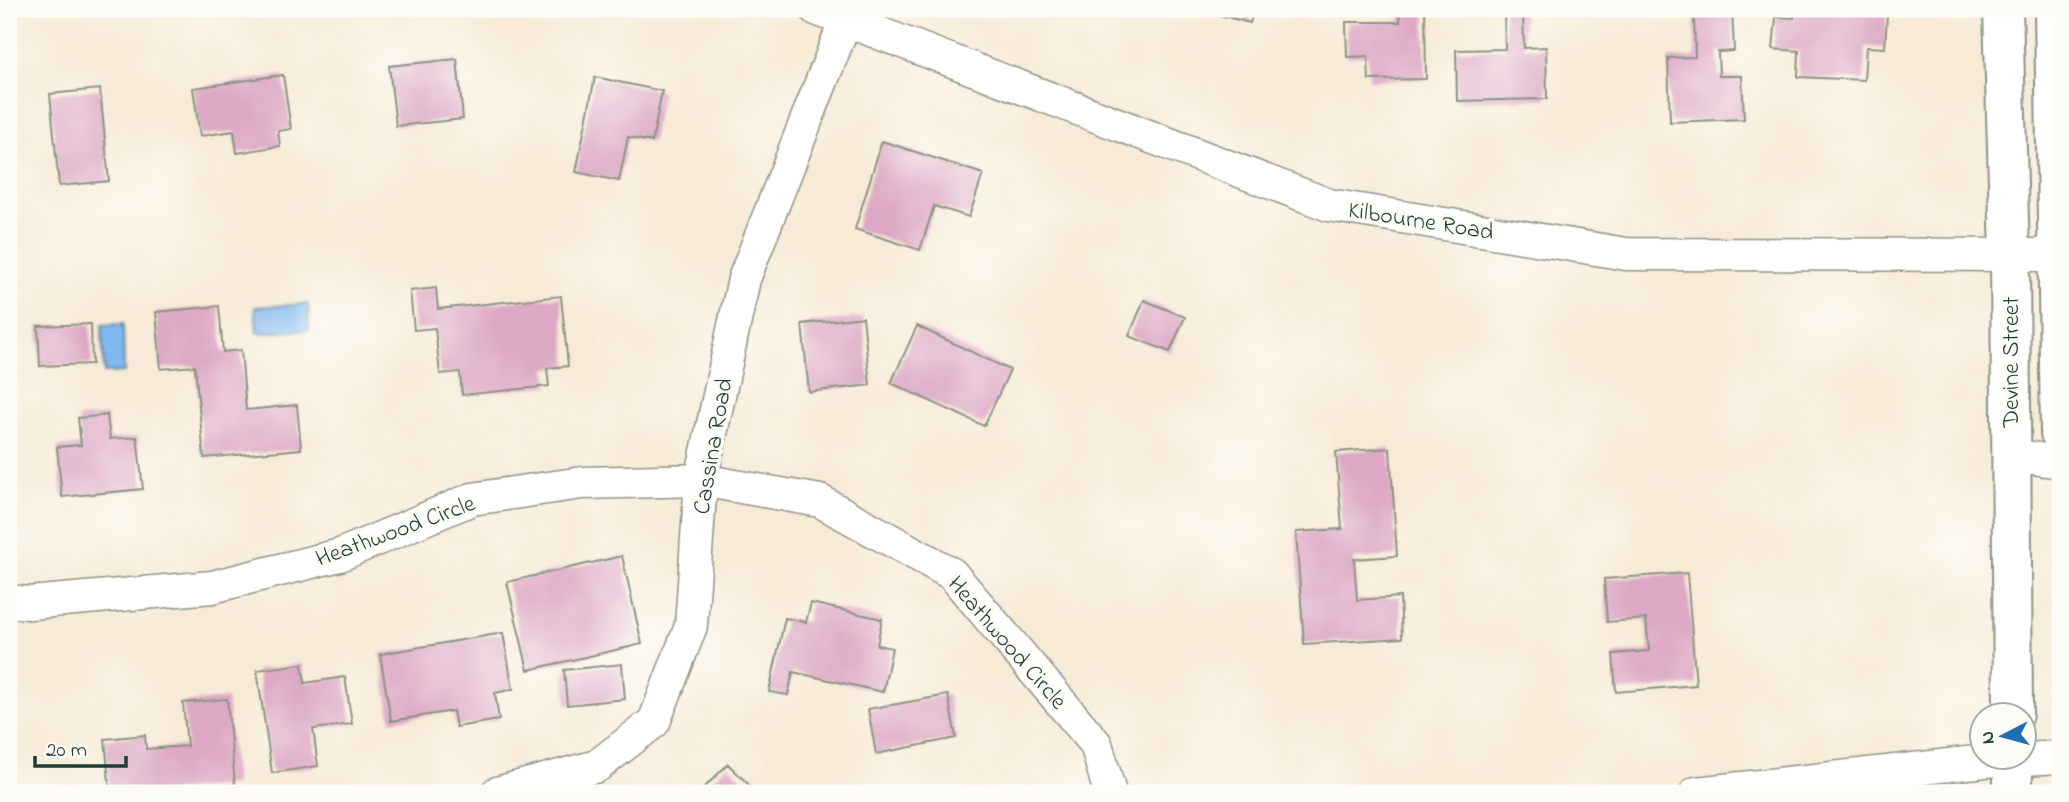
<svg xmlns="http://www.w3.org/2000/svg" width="2069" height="802" viewBox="0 0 2069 802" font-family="'Indie Flower',sans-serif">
  <rect width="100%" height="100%" fill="#fdfcf7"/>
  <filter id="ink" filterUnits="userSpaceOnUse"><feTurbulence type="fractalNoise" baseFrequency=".0143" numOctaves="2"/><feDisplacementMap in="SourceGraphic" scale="14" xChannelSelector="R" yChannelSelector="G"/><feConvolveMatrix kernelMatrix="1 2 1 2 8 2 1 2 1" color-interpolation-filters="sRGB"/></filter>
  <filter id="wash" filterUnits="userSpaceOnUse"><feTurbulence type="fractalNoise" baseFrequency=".00686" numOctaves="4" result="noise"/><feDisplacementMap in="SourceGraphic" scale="28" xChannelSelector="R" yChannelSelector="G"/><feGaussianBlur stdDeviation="1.57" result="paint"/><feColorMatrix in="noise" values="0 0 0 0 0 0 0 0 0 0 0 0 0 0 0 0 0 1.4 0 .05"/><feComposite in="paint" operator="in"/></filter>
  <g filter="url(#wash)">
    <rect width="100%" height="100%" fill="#f7ead6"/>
    <!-- water -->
    <path fill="#80b8f0" stroke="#507a92" stroke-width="2" d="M308,304l1,26 -52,3 -2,-26z
      M123,324l1,48 -20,1 -2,-48z"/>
    <g id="blocks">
      <!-- building -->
      <path fill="#dda8c5" d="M1196,9h58l-4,14z
        M1400,9h25l1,70 -57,1 -1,-24 -21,1 -1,-35h54z
        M1504,9h19l1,39 22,-1 1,52 -90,2 -1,-51 49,-1z
        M1732,9l2,42 -16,1 1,24h23l2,43 -74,3 -2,-64 27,-1 -1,-47z
        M1795,9h71v3l21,1 -2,35 -19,-1 -2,33 -66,-3 1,-26 -26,-2 3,-32 18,1z
        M457,59l6,60 -67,7 -7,-60z
        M283,75l8,54 -13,2 2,15 -43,7 -3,-22 -34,5 -7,-48z
        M595,77l67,14 -10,51 -24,-5 -9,44 -43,-9z
        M100,89l9,92 -50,5 -9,-92z
        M9,139h2l3,32h-5z
        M882,141l101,33 -14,43 -35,-11 -14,44 -65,-21z
        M436,288l2,21 123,-13 7,70 -21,2 2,18 -87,9 -2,-23 -20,2 -5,-46 -21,2 -4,-39z
        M1144,300l41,17 -15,35 -41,-16z
        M219,306l4,46 18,-2 5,60 51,-5 4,44 -97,9 -9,-92 -34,3 -5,-57z
        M863,317l7,68 -61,7 -7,-68z
        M91,324l1,40 -52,2 -2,-40z
        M917,326l93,44 -26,56 -93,-43z
        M107,415l3,24 27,-2 6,52 -81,8 -5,-50 24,-2 -3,-27z
        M1390,448l7,108 -43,3 3,41 43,-3 2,41 -98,6 -8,-112 46,-3 -6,-77z
        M622,556l20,88 -114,26 -21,-88z
        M1687,573l9,112 -80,7 -3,-38 36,-3 -3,-32 -39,3 -3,-43z
        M811,603l71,16 -5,26 15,3 -9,44 -90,-20 -5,23 -19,-3 16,-74 21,4z
        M503,633l10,56 -18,4 4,27 -43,7 -3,-16 -62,10 -11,-67z
        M302,664l3,19 40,-6 7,47 -39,5 5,37 -46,7 -15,-103z
        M622,664l3,35 -58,6 -3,-35z
        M948,695l8,43 -80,16 -8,-45z
        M227,699l8,86 -81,8h-44l-5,-54 40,-4 1,14 41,-3 -4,-43z
        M728,764l29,29h-58z"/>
    </g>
  </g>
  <g filter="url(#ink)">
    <use href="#blocks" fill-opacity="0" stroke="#8b9485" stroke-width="2"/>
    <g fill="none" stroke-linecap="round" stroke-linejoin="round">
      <defs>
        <path id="minor" d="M816,9l513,196 297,49 434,1
          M2011,455l49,7
          M9,601l20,2 183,-16 128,-32 132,-56 110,-16 119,-3 119,21 132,73 144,170 14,49
          M497,793l100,-27 57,-44 37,-96 10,-146 43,-201 106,-270
          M1696,793l289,-32 75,-4"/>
        <path id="major" d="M2003,9l7,246 3,459
          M2054,9l6,424
          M2013,793v-37"/>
      </defs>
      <!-- minor casing -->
      <use href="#minor" stroke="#8b9485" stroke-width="35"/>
      <!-- major casing -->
      <use href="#major" stroke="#8b9485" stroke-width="42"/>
      <!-- minor -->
      <use href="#minor" stroke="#fff" stroke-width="32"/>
      <!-- major -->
      <use href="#major" stroke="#fff" stroke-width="38"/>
    </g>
  </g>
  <g text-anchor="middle" stroke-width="7" stroke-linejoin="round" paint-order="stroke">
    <!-- street labels -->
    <g font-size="24" fill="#1f3d34" stroke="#fdfcf7">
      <text transform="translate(1421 220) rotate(9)" y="8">Kilbourne Road</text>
      <text transform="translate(2010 362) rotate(-90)" y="8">Devine Street</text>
      <text transform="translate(712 446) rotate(-80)" y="8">Cassina Road</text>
      <text transform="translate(395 530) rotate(-20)" y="8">Heathwood Circle</text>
      <text transform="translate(1008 642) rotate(49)" y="8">Heathwood Circle</text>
    </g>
  </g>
  <!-- margin -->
  <rect width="2069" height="802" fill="none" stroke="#fdfcf7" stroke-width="35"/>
  <!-- north arrow -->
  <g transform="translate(2003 736) rotate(264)"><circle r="33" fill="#fdfcf7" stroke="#a4b0a9" stroke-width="2"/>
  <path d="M0-5L12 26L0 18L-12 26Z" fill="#1f6fb2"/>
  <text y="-10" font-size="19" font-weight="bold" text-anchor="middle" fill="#1f3d34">N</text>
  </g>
  <!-- scale -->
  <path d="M35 756v10h91v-10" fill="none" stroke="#1f3d34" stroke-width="3.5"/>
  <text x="46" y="756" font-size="21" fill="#1f3d34" stroke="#fdfcf7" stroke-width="5" paint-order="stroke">20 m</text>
</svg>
